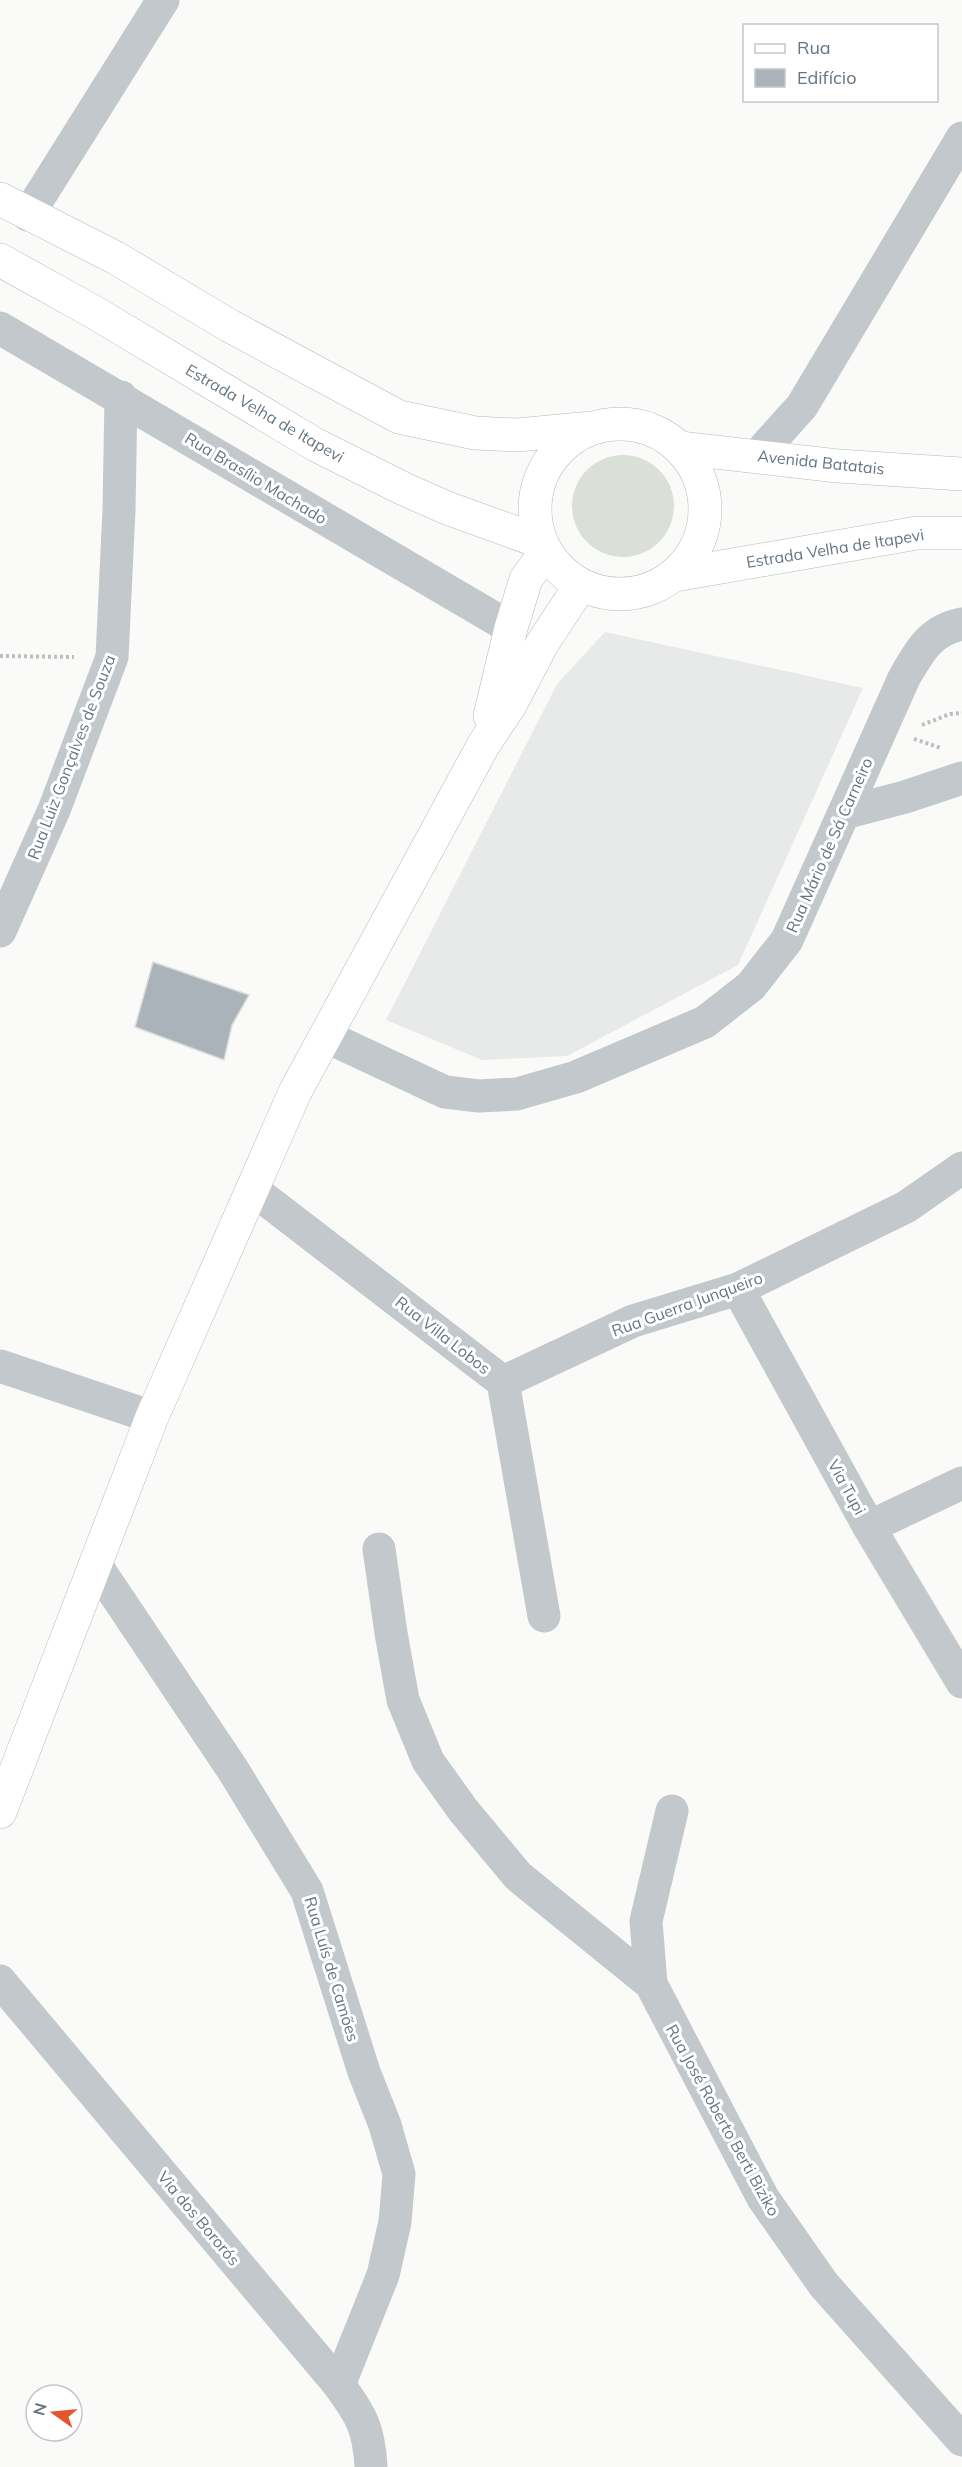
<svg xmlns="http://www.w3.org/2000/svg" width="962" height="2467" viewBox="0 0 962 2467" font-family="Mulish,sans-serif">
  <rect width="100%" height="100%" fill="#fafaf8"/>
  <!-- built -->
  <path fill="#e8e9e9" d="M605,632l258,56 -125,277 -171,91 -85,4 -96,-40 171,-336z"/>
  <!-- green -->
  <path fill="#dadfd7" d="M572 506a51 51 0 1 1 102 0a51 51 0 1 1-102 0Z"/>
  <!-- building -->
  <path fill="#aab3b9" stroke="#dcdcda" stroke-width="1.5" d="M153,962l96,33 -17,30 -8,35 -89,-33z"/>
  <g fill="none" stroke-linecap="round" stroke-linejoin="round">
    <defs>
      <path id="major" d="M0,199l116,59 114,68 169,91 76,16 42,2 75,-7
        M0,260l92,51 224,134 88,44 43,19 94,34
        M535 509a85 85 0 1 1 170 0a85 85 0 1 1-170 0Z
        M680,448l158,18 124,8
        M675,575l242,-42h45
        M490,716l21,-88 15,-49 20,-27
        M0,1812l152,-395 143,-325 189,-348 26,-39 32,-61 38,-58"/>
    </defs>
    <!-- major casing -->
    <use href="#major" stroke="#b5babe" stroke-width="34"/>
    <!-- path -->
    <path stroke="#bbbfc2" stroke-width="4" stroke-dasharray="3 3" stroke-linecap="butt" d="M0,656l74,1
      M922,725l28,-11 12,-1
      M914,739l27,9"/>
    <!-- minor -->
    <path stroke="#c3c8cc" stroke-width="33" d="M28,215l135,-215
      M0,328l511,300
      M758,455l44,-49 160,-268
      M844,813l61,-16 57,-19
      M0,931l54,-121 58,-153 7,-147 2,-113
      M325,1036l120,56 34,4 38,-2 59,-17 129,-55 46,-36 36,-46 117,-262c15,-26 26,-48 58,-54
      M252,1189l251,193 41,234
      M738,1289l131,238 93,155
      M0,1366l152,51
      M503,1382l130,-61 105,-32 168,-82 56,-39
      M869,1527l93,-44
      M379,1549l12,84 12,67 25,61 35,49 55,66 133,108
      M95,1564l138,206 74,121 57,181 21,53 14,49 -4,48 -12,53 -44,110
      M672,1811l-26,110 5,63 112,214 61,87 138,155
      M0,1981l339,404c22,30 30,43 32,82"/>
    <!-- major -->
    <use href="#major" stroke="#fff" stroke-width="33"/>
  </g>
  <g text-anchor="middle" stroke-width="6" stroke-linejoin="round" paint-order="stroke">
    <!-- street labels -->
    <g font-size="16" fill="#657683" stroke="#fff">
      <text transform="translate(265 413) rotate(30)" y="6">Estrada Velha de Itapevi</text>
      <text transform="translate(821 462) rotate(6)" y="6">Avenida Batatais</text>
      <text transform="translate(256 478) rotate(31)" y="6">Rua Brasílio Machado</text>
      <text transform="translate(835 548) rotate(-9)" y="6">Estrada Velha de Itapevi</text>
      <text transform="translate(71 757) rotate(-69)" y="6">Rua Luiz Gonçalves de Souza</text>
      <text transform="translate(829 845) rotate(-66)" y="6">Rua Mário de Sá Carneiro</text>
      <text transform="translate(687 1304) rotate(-20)" y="6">Rua Guerra Junqueiro</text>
      <text transform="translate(443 1335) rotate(38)" y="6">Rua Villa Lobos</text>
      <text transform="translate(847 1487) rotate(61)" y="6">Via Tupi</text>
      <text transform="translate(332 1969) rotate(73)" y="6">Rua Luís de Camões</text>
      <text transform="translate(723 2120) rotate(61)" y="6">Rua José Roberto Berti Biziko</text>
      <text transform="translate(199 2218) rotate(50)" y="6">Via dos Bororós</text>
    </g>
  </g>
  <!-- legend -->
  <rect x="743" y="24" width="195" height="78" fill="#ffffff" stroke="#c1c8cd" stroke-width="1.5"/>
  <rect x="755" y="44" width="30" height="9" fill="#ffffff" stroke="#c1c8cd" stroke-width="1.5"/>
  <text x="797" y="54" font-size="18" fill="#657683">Rua</text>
  <rect x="755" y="69" width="30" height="18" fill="#aab3b9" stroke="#c1c8cd" stroke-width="1.5"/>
  <text x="797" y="84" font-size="18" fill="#657683">Edifício</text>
  <!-- north arrow -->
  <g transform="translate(54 2413) rotate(285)"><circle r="28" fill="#ffffff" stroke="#c1c8cd" stroke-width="1.5"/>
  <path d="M0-4.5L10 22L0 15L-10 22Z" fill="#e4572e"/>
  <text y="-9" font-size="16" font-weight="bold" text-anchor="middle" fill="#657683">N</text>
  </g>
</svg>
